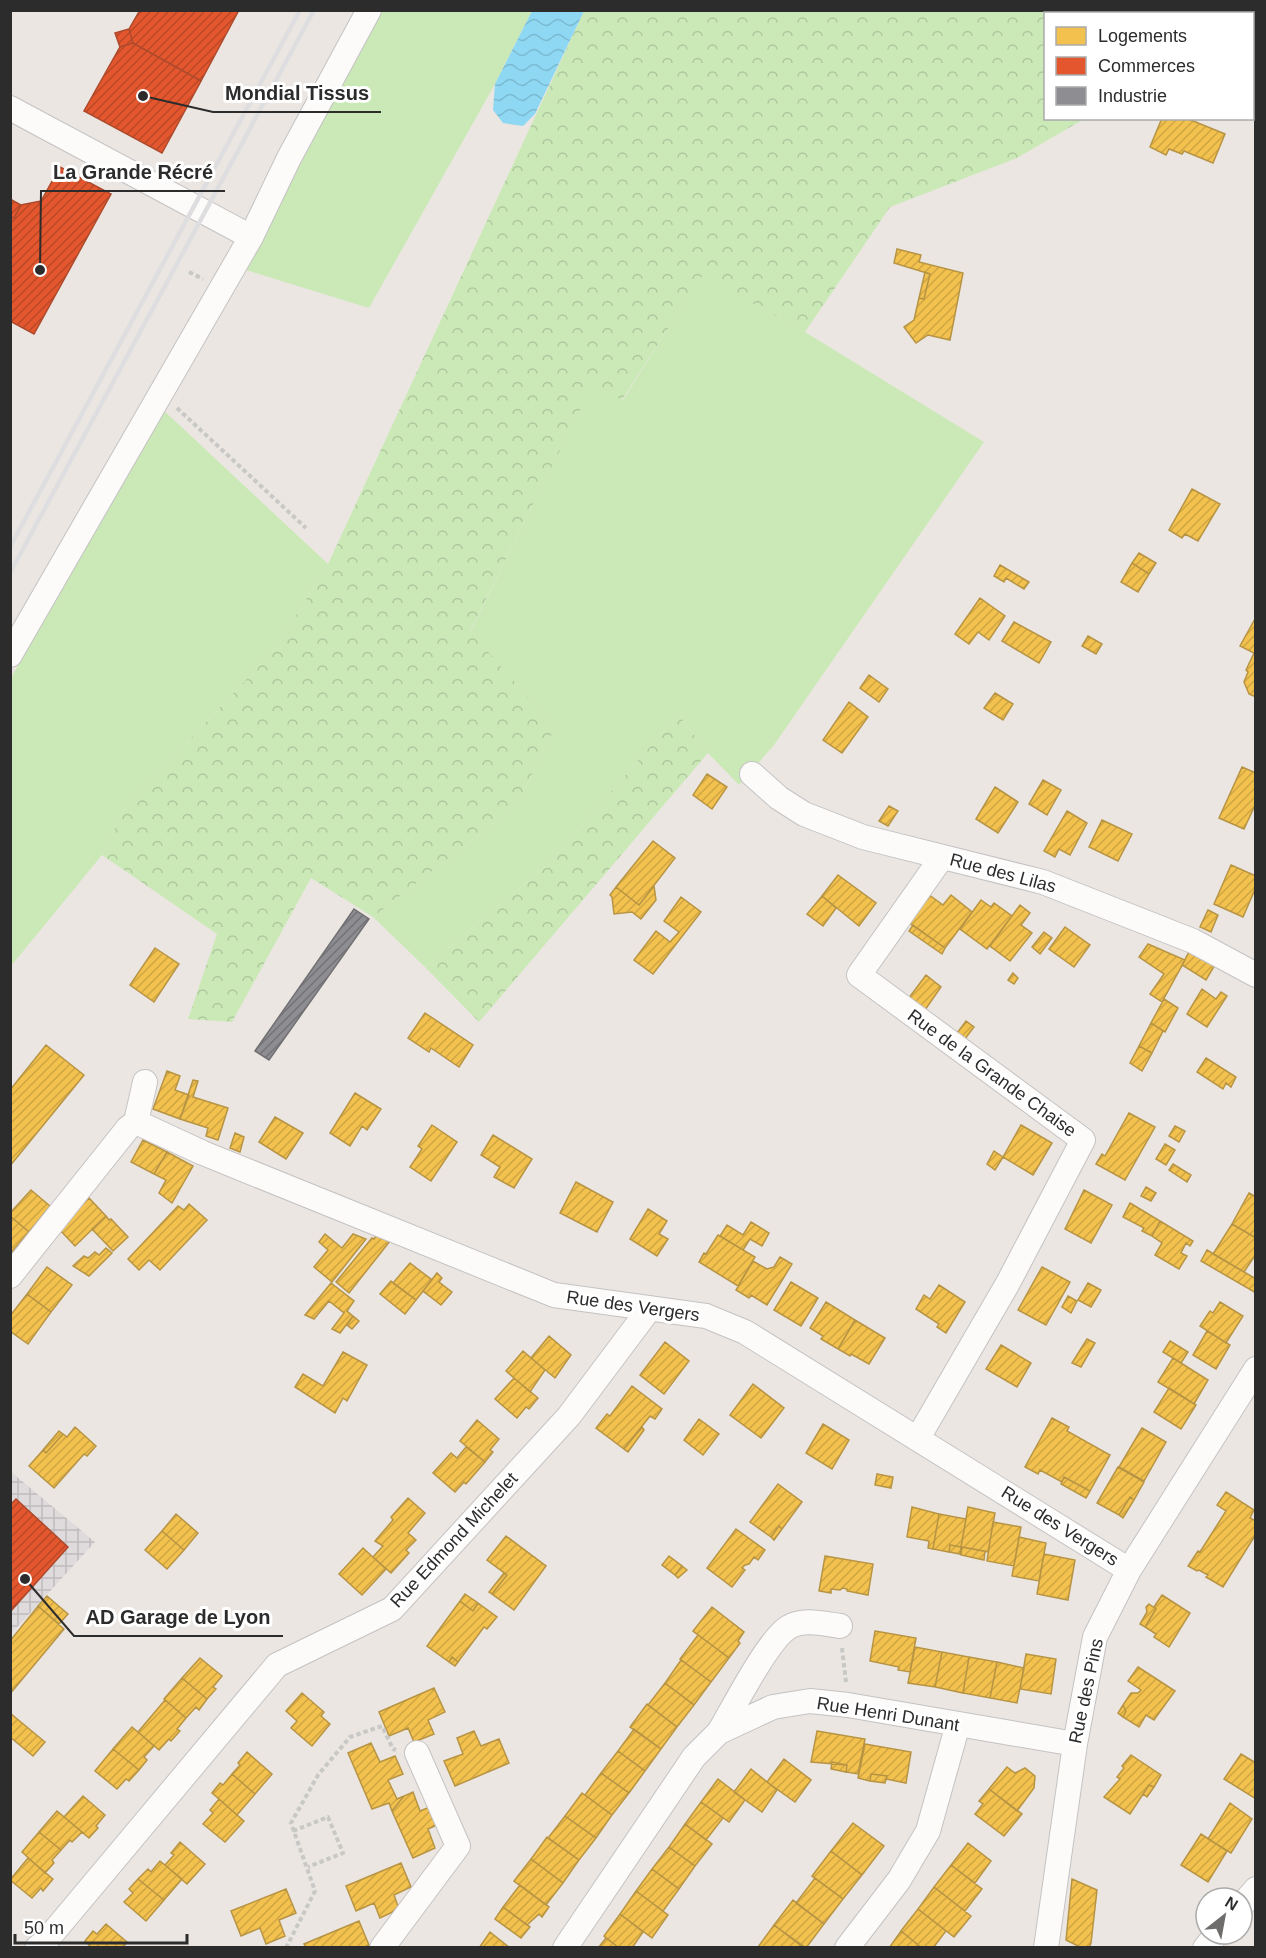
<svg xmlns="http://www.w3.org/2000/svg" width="1266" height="1958" viewBox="0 0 1266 1958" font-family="Arial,sans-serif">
  <defs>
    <pattern id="industrial-grid" width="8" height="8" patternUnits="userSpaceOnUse" patternTransform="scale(1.5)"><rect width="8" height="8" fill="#dfdbdd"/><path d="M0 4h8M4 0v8" fill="none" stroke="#c0bcbe"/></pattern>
    <pattern id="forest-crowns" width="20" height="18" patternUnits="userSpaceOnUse" patternTransform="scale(1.5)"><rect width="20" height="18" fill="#cbe9b7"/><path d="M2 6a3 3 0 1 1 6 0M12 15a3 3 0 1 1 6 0" fill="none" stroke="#aec89e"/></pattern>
    <pattern id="water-waves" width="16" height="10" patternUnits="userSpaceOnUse" patternTransform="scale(1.5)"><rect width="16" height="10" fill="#8ed8f3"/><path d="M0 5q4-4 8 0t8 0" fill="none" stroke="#7bbad0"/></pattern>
    <pattern id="homes-hatch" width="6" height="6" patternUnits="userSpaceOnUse" patternTransform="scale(1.5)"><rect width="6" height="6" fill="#f2c14e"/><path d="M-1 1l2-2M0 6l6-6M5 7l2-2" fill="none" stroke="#d0a644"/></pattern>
    <pattern id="shops-hatch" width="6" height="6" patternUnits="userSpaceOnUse" patternTransform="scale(1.5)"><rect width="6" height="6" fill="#e4572e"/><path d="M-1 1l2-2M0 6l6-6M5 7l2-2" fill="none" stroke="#b94827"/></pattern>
    <pattern id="industry-hatch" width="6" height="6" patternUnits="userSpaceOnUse" patternTransform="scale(1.5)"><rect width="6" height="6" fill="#8d8d92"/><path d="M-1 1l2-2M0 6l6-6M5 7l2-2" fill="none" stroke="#737377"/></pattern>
  </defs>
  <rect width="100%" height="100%" fill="#ebe6e1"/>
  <!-- industrial -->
  <path fill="url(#industrial-grid)" d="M10,1471l85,71 -84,92h-1z"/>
  <!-- grass -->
  <path fill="#cbe9b7" d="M379,11h153l-37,73 -126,224 -123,-38z
    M702,275l103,57 179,110 -210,303 -35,40 -31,-32 -30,-39 -129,150 -124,103 -52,-50 143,-111 39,-78 -85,-96 122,-247 31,15z
    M159,406l169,158 -52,84 -153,162 -21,45 -91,111v-288z"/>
  <!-- forest -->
  <path fill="url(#forest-crowns)" d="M584,11h533l-1,3h-70v104l38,1 -67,39 -127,49 -85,125 -103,-56 -80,124 -30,-14 -122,245 85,97 -39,78 -143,111 -62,-39 -79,144 -44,-3 29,-85 -115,-79 21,-45 153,-162 52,-84z
    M678,714l30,39 -229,269 -54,-55 124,-103z"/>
  <!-- water -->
  <path fill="url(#water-waves)" d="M532,11h52l-49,103 -12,12 -20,-3 -10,-13 2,-26z"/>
  <!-- homes -->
  <path fill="url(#homes-hatch)" stroke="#b79444" stroke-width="1.5" d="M1235,10h21v90h-4v-86h-17z
    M1162,118h24l39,16 -12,29 -29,-12 -2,3 -13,-5 -3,6 -16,-8z
    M897,249l24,6 -2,7 44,11 -13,67 -22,-5 -12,8 -12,-16 10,-7 5,-22 5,1 6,-25 -36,-11z
    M925,272l5,2 -6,25 -5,-1z
    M1192,489l28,15 -22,37 -13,-7 -3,4 -13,-8z
    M1139,553l17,10 -7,11 -17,-11z
    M1132,563l17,11 -11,18 -17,-10z
    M1000,565l29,17 -5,7 -18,-11 -2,4 -10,-6z
    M980,598l25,18 -16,24 -11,-8 -9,12 -14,-10z
    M1256,617v80l-7,-3 -5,-12 4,-10 -2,-2 8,-17 -14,-7z
    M1014,622l37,20 -12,21 -37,-22z
    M1088,636l14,8 -6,10 -14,-8z
    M869,675l19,14 -9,13 -19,-14z
    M995,693l18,11 -10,16 -19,-12z
    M849,702l19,15 -26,36 -19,-13z
    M1242,767l14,6v30l-12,26 -25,-11z
    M707,774l20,13 -15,22 -19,-14z
    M1043,780l18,10 -14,25 -18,-11z
    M995,787l23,15 -20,31 -22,-14z
    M889,806l9,5 -10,15 -9,-5z
    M1067,811l20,12 -17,32 -11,-6 -4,8 -11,-6z
    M1102,820l30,14 -14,27 -29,-14z
    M653,841l22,17 -36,47 -23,-18z
    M1231,865l25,11v11l-13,30 -29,-13z
    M838,875l38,28 -17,23 -37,-30z
    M654,886l2,14 -15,19 -9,-7 -18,2 -2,-17 -2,-2 6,-8 23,18z
    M928,894l15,11 8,-10 21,17 -27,36 -37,-26z
    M822,896l14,12 -13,18 -16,-12z
    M681,897l20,15 -48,62 -19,-14 22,-29 14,11 9,-10 -15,-11z
    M981,900l10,7 3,-4 18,13 -25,33 -27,-20z
    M1020,905l10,8 -9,12 11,8 -22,28 -20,-15z
    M1208,910l10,5 -7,17 -11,-5z
    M913,925l32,23 -3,6 -33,-23z
    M1065,927l25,18 -16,22 -25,-18z
    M1044,932l8,6 -12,16 -8,-7z
    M1148,944l37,16 -23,42 -12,-8 14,-20 -25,-17z
    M155,948l24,16 -25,38 -24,-17z
    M1190,950l26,13 -10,17 -24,-15z
    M1013,973l5,5 -4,6 -6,-4z
    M926,975l15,12 -16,23 -17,-11z
    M1202,989l14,10 5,-7 6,4 -20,31 -20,-13z
    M1164,999l14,9 -13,24 -14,-9z
    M425,1013l48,32 -14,22 -28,-19 -2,4 -21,-14z
    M966,1021l8,6 -12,16 -8,-6z
    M1151,1023l12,8 -11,22 -13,-7z
    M46,1045l38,30 -74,91v-76z
    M1139,1046l13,7 -10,18 -12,-8z
    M1206,1058l30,19 -5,10 -5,-4 -3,6 -26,-17z
    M167,1071l13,5 -5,14 14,5 -9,24 -27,-10z
    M193,1080l5,1 -5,16 35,11 -10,32 -12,-4 2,-8 -28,-9z
    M355,1093l26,16 -14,21 -5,-4 -12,20 -20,-13z
    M1129,1113l26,14 -30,53 -29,-16 6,-10 3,2z
    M275,1117l28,16 -17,26 -27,-17z
    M432,1125l25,17 -26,39 -21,-14 12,-18 -4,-3z
    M1021,1125l31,18 -19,32 -30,-18 -8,13 -8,-6 7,-13 9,6z
    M1175,1126l10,5 -6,11 -10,-6z
    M235,1133l9,4 -4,15 -10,-4z
    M493,1135l39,24 -18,29 -20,-11 6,-10 -19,-12z
    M143,1140l24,12 -13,22 -23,-12z
    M1165,1144l10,6 -9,15 -10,-6z
    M167,1152l26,14 -21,37 -13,-10 7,-13 -12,-6z
    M1173,1164l18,11 -4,7 -18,-12z
    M576,1182l37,20 -16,30 -37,-19z
    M1146,1187l10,6 -5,8 -10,-5z
    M31,1190l19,16 -21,26 -19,-16v-3z
    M1084,1190l28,15 -21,38 -26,-14z
    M1249,1193l7,4v41l-24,-14z
    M89,1198l17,18 -31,30 -17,-18z
    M1130,1203l30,18 -8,15 -10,-5 2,-3 -21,-11z
    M189,1204l18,16 -47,50 -11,-10 -10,10 -11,-11 50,-53 6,4z
    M648,1209l19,12 -8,13 9,5 -11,17 -27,-17z
    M10,1216l19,16 -19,22z
    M106,1216l3,4 2,-1 17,18 -15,14 -21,-22z
    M1160,1221l33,20 -3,5 -4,-3 -5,10 6,3 -8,13 -24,-14 7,-12 -10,-7z
    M751,1222l18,11 -7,13 -12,-7 -7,11 -23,-14 7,-11 16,10z
    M1232,1224l24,14v16l-12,18 -31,-18z
    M325,1234l17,14 11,-14 13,5 -34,43 -18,-15 14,-17 -9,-8z
    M718,1235l37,22 -17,29 -39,-24 5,-9 2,1z
    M376,1236l14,5 -41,52 -13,-11 36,-44 2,1z
    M106,1248l6,5 -23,23 -16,-10 11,-10 4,2 7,-6 4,3z
    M1207,1250l49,29v14l-55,-32z
    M780,1257l12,7 -25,41 -16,-10 -2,3 -13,-8 17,-29 14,8 7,-2z
    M410,1263l22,17 -16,20 -23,-17z
    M47,1267l25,18 -21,27 -24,-18z
    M1042,1267l28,15 -24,43 -28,-15z
    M437,1273l5,5 -3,4 13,10 -11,13 -18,-14z
    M391,1281l25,19 -11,14 -25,-20z
    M791,1282l27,16 -17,28 -27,-16z
    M331,1283l23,18 -7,10 6,5 -13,17 -8,-4 12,-16 -15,-12 -15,18 -9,-4z
    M1088,1283l13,7 -10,17 -13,-7z
    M939,1285l26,17 -19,31 -9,-6 2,-3 -23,-15 8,-14 6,4z
    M27,1294l24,18 -23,32 -18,-13v-15z
    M1068,1296l9,5 -6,12 -9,-6z
    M826,1302l29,18 -17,29 -17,-10 2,-3 -13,-8z
    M1220,1302l23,14 -17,27 -26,-17 10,-15 3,2z
    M353,1316l6,5 -7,8 -5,-4z
    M855,1320l30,18 -16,26 -18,-10 -1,2 -12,-7z
    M1207,1331l23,14 -14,24 -23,-14z
    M549,1336l22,19 -16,23 -24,-20z
    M1087,1339l8,4 -14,24 -9,-4z
    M1170,1341l18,11 -7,11 -18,-11z
    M665,1342l24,19 -25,33 -24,-19z
    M1001,1345l30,18 -14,24 -31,-18z
    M523,1351l22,19 -15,22 -24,-21z
    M343,1352l24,13 -20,36 -4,-3 -8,15 -40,-26 8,-13 20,12z
    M1173,1358l35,22 -14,24 -36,-22z
    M514,1378l24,20 -9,11 -3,-2 -9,11 -22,-19z
    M753,1384l31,24 -23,30 -31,-23z
    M632,1386l30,23 -7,10 -5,-3 -26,33 -28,-21 11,-14 3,2z
    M1169,1388l27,17 -15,24 -27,-17z
    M1052,1418l17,9 -2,4 43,24 -20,36 -26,-14 -2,5 -22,-12 -2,4 -13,-7z
    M699,1419l20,15 -16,21 -19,-15z
    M477,1420l22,19 -9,11 3,2 -8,10 -25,-21z
    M823,1424l26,16 -17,29 -26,-16z
    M75,1427l21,19 -9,10 -3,-2 -30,34 -25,-22 14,-16 3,3 17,-19 4,3z
    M642,1427l2,3 -16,22 -4,-3z
    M1142,1428l24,14 -22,39 -25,-14z
    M59,1431l4,3 -17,19 -3,-3z
    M466,1447l19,15 -19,22 -2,-2 -9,10 -22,-19 18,-20 6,5z
    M1118,1467l26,15 -10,18 -4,-3 -11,18 -22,-12z
    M877,1474l16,3 -2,11 -16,-3z
    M1064,1477l26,14 -4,7 -25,-14z
    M778,1484l24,18 -20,27 -3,-3 -8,11 -21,-15z
    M1226,1492l28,18 -4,8 6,3v13l-33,53 -17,-10 2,-2 -9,-5 -2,1 -9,-5 10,-15 2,1 26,-41 -9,-6z
    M1130,1497l4,3 -11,18 -4,-3z
    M408,1498l17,15 -17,20 8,7 -10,10 3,3 -18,20 -18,-16 10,-11 -8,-5 18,-21 -2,-3z
    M912,1507l27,7 -6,35 -5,-1 1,-7 -22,-4z
    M968,1507l27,6 -7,39 -27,-5z
    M176,1514l22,19 -14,17 -22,-19z
    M939,1514l27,5 -5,28 -11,-2 -1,7 -16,-3z
    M993,1522l28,5 -7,39 -27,-5z
    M779,1526l3,3 -8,11 -3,-3z
    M736,1529l29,21 -7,10 -4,-3 -5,7 -4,1 -3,3 3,2 -13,17 -25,-19z
    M162,1531l22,19 -17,19 -22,-19z
    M506,1536l40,30 -32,44 -22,-16 15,-19 -20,-15z
    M1019,1537l27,6 -7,38 -27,-5z
    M950,1545l11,2 -1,7 -11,-2z
    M962,1547l23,4 -1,9 -23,-5z
    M363,1548l23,21 -24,26 -23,-21z
    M1044,1554l31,6 -7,40 -31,-6z
    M669,1556l13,10 -7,9 -13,-10z
    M825,1556l48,8 -5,31 -21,-4v-2l-4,-1 -3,2 -9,-1v4l-12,-2z
    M682,1566l5,4 -9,8 -3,-3z
    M504,1573l3,2 -15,19 -3,-2z
    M465,1594l13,9 -5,8 -13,-10z
    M1162,1595l28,18 -21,34 -15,-10 2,-3 -11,-7 11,-18 -2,-2z
    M47,1596l21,18 -9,10 -21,-18z
    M460,1601l13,10 5,-8 19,14 -10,12 -3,-2 -26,35 -6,-5 -3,5 -22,-16z
    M1149,1604l7,5 -11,18 -5,-3 7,-12 -1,-5z
    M38,1606l26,23 -54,65v-53z
    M712,1607l32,25 -6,9 2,2 -11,15 -36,-27z
    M875,1631l41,7 -6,34 -12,-2 1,-3 -29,-6z
    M698,1635l31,23 -18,24 -31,-23z
    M915,1647l27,5 -7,35 -27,-4z
    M942,1652l27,5 -6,36 -28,-6z
    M1026,1654l30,5 -5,35 -31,-5z
    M452,1657l6,5 -3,4 -6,-4z
    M969,1657l28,5 -7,36 -27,-5z
    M200,1658l22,18 -9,11 3,2 -9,10 -25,-21z
    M681,1660l30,22 -17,23 -29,-22z
    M997,1662l27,6 -7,35 -27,-5z
    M1138,1667l37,24 -21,29 -8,-5 -7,12 -16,-10 3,-6 -3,-6 8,-12h7l3,-3 -13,-9z
    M182,1678l25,21 -8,11 -3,-3 -10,11 -22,-19z
    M665,1683l29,22 -17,22 -29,-22z
    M434,1688l11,24 -17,8 6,14 -20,8 -6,-14 -19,8 -10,-24z
    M302,1693l22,19 -3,4 9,8 -18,22 -21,-18 6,-7 -11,-10z
    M165,1700l21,18 -9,11 3,2 -9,10 -2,-2 -10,11 -21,-18z
    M647,1704l30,23 -16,22 -31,-22z
    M1123,1705l3,6 -3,6 -5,-4z
    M10,1713l35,29 -12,14 -23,-19z
    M132,1727l22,19 -10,11 3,3 -8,10 -26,-21z
    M634,1729l27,20 -16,22 -27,-20z
    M474,1731l7,15 18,-7 10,24 -54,23 -11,-25 19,-7 -6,-16z
    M817,1731l48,8 -7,35 -12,-2 1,-7 -36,-3z
    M371,1743l9,19 15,-6 8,18 -15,6 9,19 7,-3 -12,15 -3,-8 -17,6 -24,-56z
    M865,1744l46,8 -5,31 -20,-4 1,-3 -16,-2 -1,7 -12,-3z
    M113,1749l26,21 -10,11 -3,-2 -9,10 -22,-18z
    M618,1751l27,20 -16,22 -28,-20z
    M247,1752l25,22 -17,20 -23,-20 8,-9 -2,-2z
    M1241,1754l15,9v36l-32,-20z
    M1131,1755l30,20 -7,12 -5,-2 -19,29 -26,-17 16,-18 -3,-2 7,-9 -2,-2z
    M784,1759l27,21 -16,22 -28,-20z
    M832,1762l15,3 -1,7 -15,-3z
    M1007,1767l8,6 10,-5 10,8 -1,12 -17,23 -28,-22z
    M751,1769l26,21 -15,22 -28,-20z
    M601,1773l28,20 -17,22 -27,-20z
    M232,1774l23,20 -18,21 -25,-22 8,-10 3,2z
    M871,1774l16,2 -2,7 -15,-2z
    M718,1779l27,21 -16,22 -28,-20z
    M1149,1785l5,2 -7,10 -4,-3z
    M989,1789l33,25 -18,22 -29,-22 8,-10 -4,-3z
    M413,1792l7,19 15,-6 6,18 -13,6 7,19 -22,10 -21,-47 12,-15z
    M582,1793l30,22 -16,23 -31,-22z
    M83,1796l22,19 -9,11 2,2 -9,10 -25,-21z
    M219,1799l25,22 -19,21 -22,-18 10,-11 -3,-3z
    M701,1802l22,16 -17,22 -21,-16z
    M1230,1803l22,16 -21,34 -23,-14z
    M57,1811l25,21 -10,10 -2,-2 -9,10 -22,-18z
    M565,1816l31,22 -17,22 -31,-22z
    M853,1823l31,23 -22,29 -31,-24z
    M685,1824l27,20 -17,22 -26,-19z
    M39,1832l22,18 -9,10 2,3 -9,10 -23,-21z
    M1201,1834l26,17 -19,31 -27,-17z
    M547,1837l32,23 -16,23 -32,-24z
    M180,1842l25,22 -18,20 -22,-19 9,-10 -3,-2z
    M968,1843l23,18 -16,22 -24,-18z
    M669,1847l26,19 -16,23 -27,-20z
    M831,1851l31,24 -19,24 -31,-23z
    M28,1858l25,21 -10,12 -2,-3 -9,10 -22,-18z
    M531,1859l32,24 -17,22 -32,-24z
    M160,1861l22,18 -18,21 -26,-21 10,-10 3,3z
    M401,1863l10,24 -17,8 5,14 -19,9 -6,-15 -18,8 -10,-25z
    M951,1865l31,24 -17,22 -31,-24z
    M652,1869l27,20 -16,22 -27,-20z
    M815,1878l28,21 -19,25 -28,-21z
    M138,1879l26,21 -18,21 -22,-19 9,-9 -4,-4z
    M1072,1879l25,11 -6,53 -2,5h-7l-16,-8z
    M520,1885l29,22 -7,10 -3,-3 -12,11 -24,-18z
    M934,1887l37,29 -17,21 -36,-28z
    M286,1889l10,24 -17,7 6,16 -19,8 -6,-16 -19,8 -10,-25z
    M636,1891l32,24 -16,23 -32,-24z
    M793,1900l31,24 -18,24 -32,-23z
    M503,1907l27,20 -9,11 -26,-19z
    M918,1909l28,22 -13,17h-11l-21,-17z
    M620,1914l23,18 -11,16h-13l-15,-12z
    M359,1921l10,24 -7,3h-56l-2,-4z
    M106,1924l21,18 -5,6h-30l-7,-7 8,-10 4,3z
    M774,1925l30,23 -46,-1z
    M901,1931l21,17h-33z
    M490,1932l20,16h-31z
    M606,1938l13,10h-21z"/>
  <!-- shops -->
  <path fill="url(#shops-hatch)" stroke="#ad4a2d" stroke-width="1.5" d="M140,10h99l-38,71 -68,-38 -4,-14z
    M129,29l4,14 -13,4 -5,-14z
    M133,43l68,38 -39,72 -78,-42 36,-64z
    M60,167l51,27 -77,140 -24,-13v-105l4,2 7,-13 20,-4z
    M10,199l11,6 -7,13 -4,-2z
    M16,1499l52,48 -58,65v-107z"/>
  <!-- industry -->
  <path fill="url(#industry-hatch)" stroke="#707073" stroke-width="1.5" d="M354,909l15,10 -100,141 -14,-9z"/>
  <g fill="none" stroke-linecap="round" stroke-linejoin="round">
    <defs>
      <path id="minor" d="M10,108l241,129
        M10,655l241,-418 38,-79 80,-148
        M752,774l27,24 25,16 59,23 180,45 150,59 63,34
        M136,1122l67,31 351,142 152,21 39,16 384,238
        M136,1122l9,-40
        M10,1276l118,-148 8,-6
        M918,1438l90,-155 75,-143 -224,-165 83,-118
        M719,1732c14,-23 49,-93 70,-105 14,-9 36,-3 51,-1
        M1242,1905l14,-16
        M37,1948l9,-7 231,-276 115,-56 177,-193 81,-108
        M382,1948l76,-102 -41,-93
        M565,1948l129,-191 25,-25 54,-25 37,-6 38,4 227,39
        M847,1948l52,-68 29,-49 30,-107
        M1046,1948l29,-204 20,-107 34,-67 127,-201
        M1205,1948l12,-14"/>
    </defs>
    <!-- minor casing -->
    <use href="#minor" stroke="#c4c2c3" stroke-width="26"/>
    <!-- path -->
    <path stroke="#c8c8c7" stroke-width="4" stroke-dasharray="4.5 3" stroke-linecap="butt" d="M189,272l14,7
      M177,408l129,120
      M842,1648l4,34
      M293,1831l35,-14 15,36 -35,14
      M286,1948l29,-57 -24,-68 27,-48 32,-38 32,-11 11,23 3,1"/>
    <!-- minor -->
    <use href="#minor" stroke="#fcfbfa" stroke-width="24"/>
    <!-- rail -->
    <path stroke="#dedee0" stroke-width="4.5" d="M10,547l290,-537
      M10,573l304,-563"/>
  </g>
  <g text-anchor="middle" stroke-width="6" stroke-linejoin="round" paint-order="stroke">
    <!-- street labels -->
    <g font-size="18" fill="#2c2c2c" stroke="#fff">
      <text transform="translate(1003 873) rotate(15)" y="6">Rue des Lilas</text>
      <text transform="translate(992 1073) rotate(36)" y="6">Rue de la Grande Chaise</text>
      <text transform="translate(633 1306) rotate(8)" y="6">Rue des Vergers</text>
      <text transform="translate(1060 1526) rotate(32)" y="6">Rue des Vergers</text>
      <text transform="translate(454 1540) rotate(-47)" y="6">Rue Edmond Michelet</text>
      <text transform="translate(1086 1691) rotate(-78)" y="6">Rue des Pins</text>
      <text transform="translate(888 1714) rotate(9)" y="6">Rue Henri Dunant</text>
    </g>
  </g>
  <!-- callouts -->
  <path fill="none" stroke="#2c2c2c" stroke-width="2" d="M143 96L213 112H381M40 270L41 191H225M25 1579L74 1636H283"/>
  <g fill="#2c2c2c" stroke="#fff" stroke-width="2">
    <circle cx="143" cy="96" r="6"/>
    <circle cx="40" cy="270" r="6"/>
    <circle cx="25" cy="1579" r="6"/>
  </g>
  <g font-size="20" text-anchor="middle" font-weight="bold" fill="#2c2c2c" stroke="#fff" stroke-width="6" stroke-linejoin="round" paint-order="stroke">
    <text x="297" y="100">Mondial Tissus</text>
    <text x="133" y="179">La Grande Récré</text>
    <text x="178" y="1624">AD Garage de Lyon</text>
  </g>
  <!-- border -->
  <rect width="1266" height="1958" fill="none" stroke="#2c2c2c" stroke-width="24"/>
  <!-- legend -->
  <rect x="1044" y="12" width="210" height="108" fill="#ffffff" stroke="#ababab" stroke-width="1.5"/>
  <rect x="1056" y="27" width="30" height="18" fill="#f2c14e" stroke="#ababab" stroke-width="1.5"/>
  <text x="1098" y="42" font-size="18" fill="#2c2c2c">Logements</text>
  <rect x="1056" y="57" width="30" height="18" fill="#e4572e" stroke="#ababab" stroke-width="1.5"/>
  <text x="1098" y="72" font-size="18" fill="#2c2c2c">Commerces</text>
  <rect x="1056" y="87" width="30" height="18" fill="#8d8d92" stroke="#ababab" stroke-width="1.5"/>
  <text x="1098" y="102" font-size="18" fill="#2c2c2c">Industrie</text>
  <!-- north arrow -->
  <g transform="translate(1224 1916) rotate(31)"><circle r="28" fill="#ffffff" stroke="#ababab" stroke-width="1.5"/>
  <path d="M0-4.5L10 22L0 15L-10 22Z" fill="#6f6d6b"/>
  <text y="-9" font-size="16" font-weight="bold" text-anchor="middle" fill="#2c2c2c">N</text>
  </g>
  <!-- scale -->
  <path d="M15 1934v9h172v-9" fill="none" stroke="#2c2c2c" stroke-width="3"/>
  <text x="24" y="1934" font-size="18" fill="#2c2c2c" stroke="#ffffff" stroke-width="4.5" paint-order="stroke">50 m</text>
</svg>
